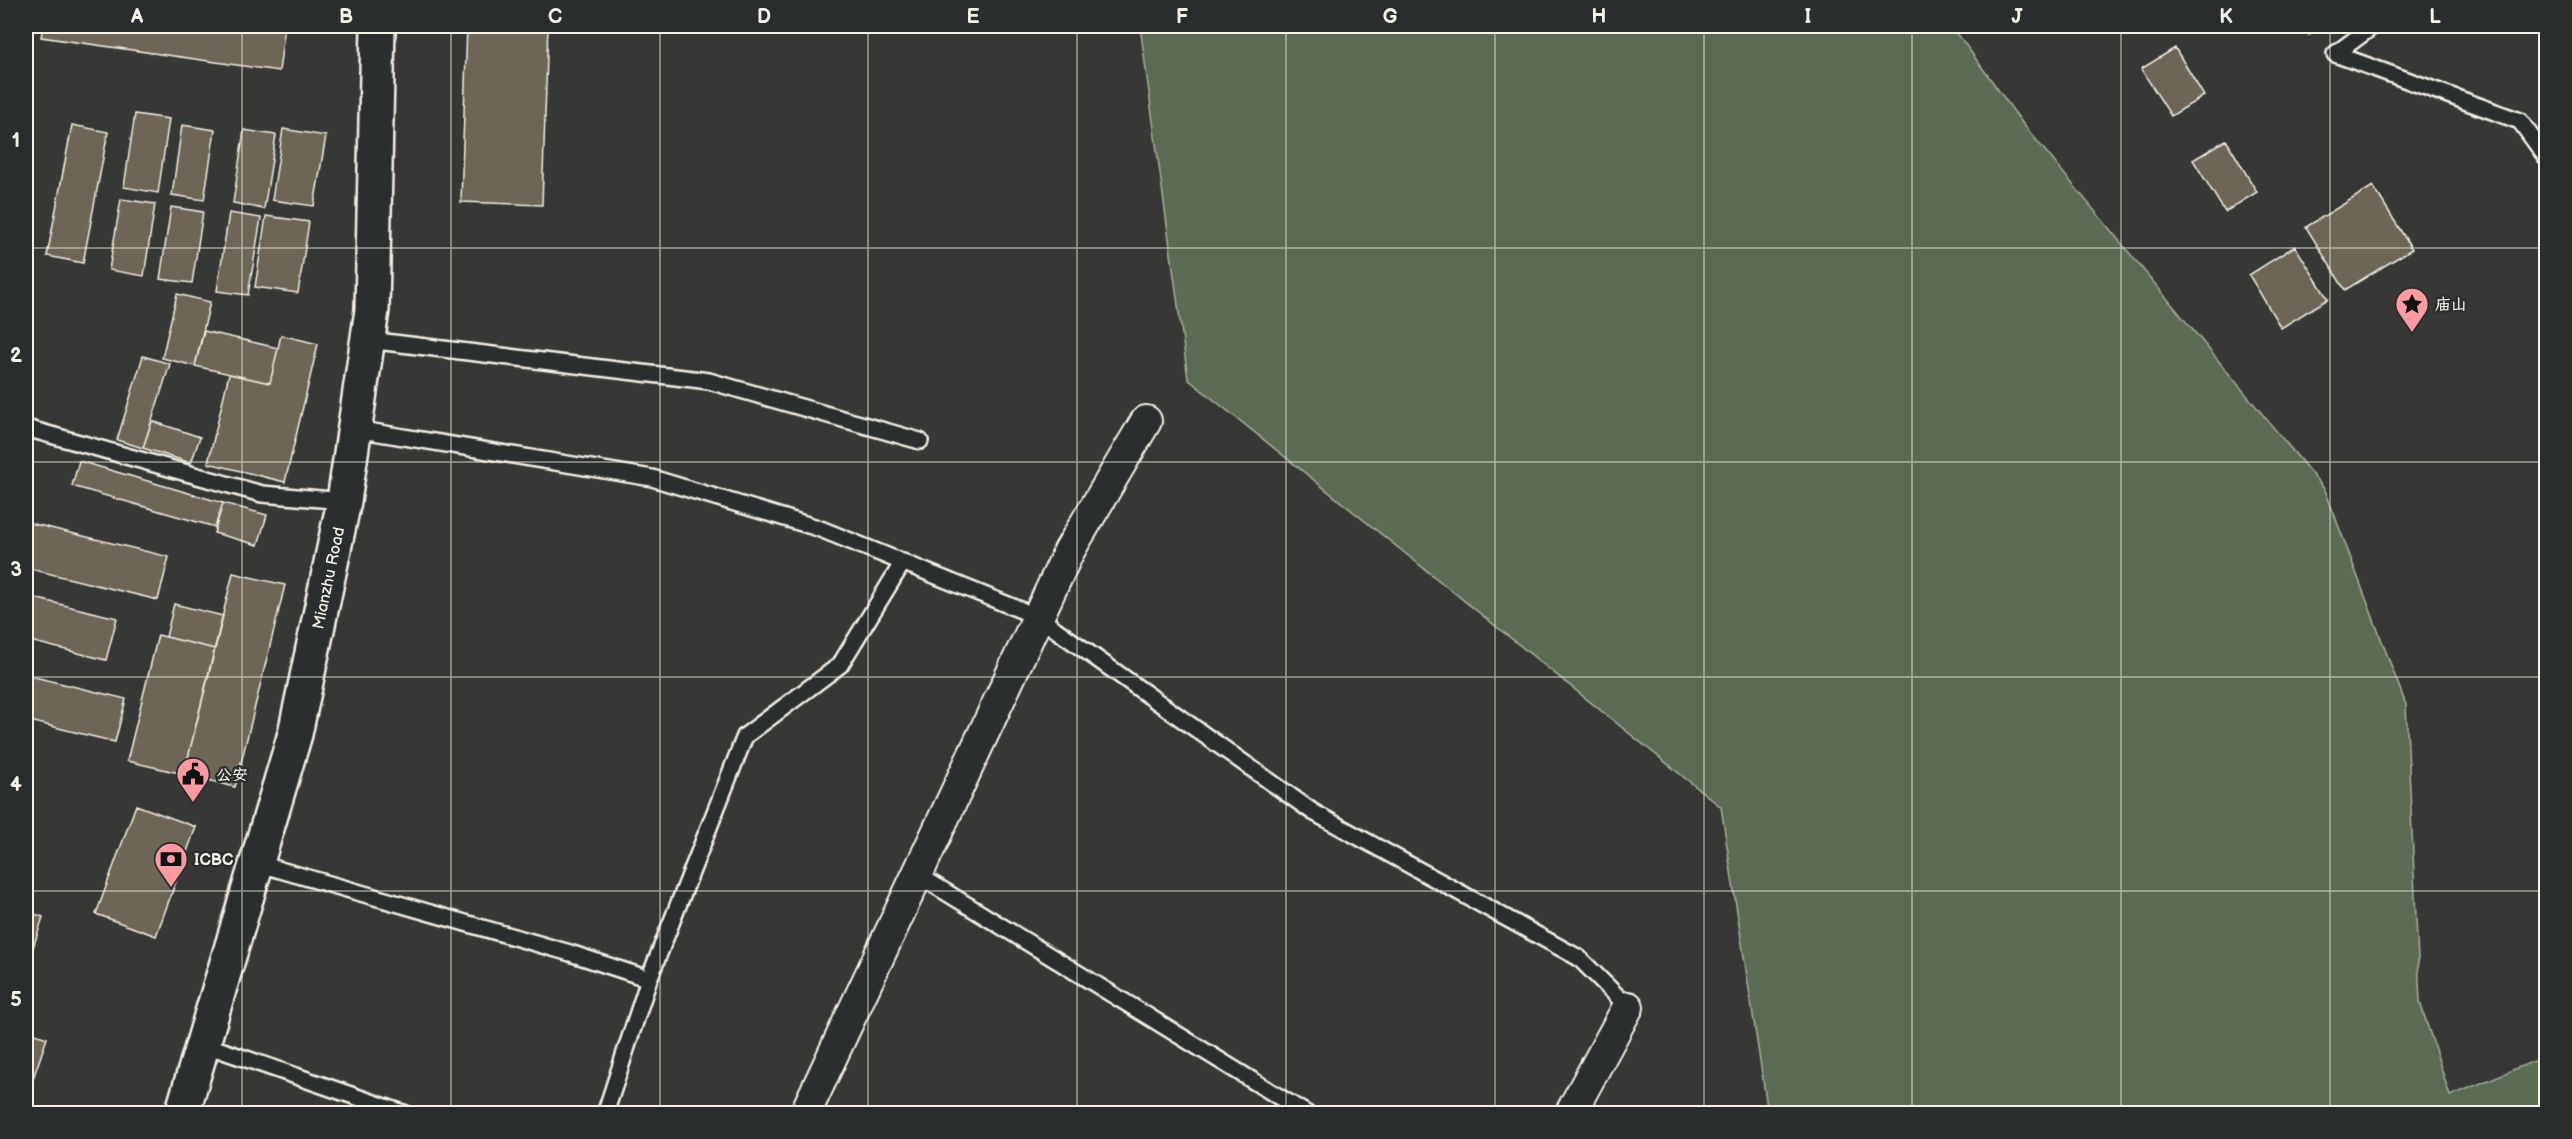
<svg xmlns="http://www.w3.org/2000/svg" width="2572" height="1139" viewBox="0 0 2572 1139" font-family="'Balsamiq Sans','LXGW WenKai TC',sans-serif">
  <rect width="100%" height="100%" fill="#373836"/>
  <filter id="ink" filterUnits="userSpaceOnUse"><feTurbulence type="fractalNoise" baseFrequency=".0167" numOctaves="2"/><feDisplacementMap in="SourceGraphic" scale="12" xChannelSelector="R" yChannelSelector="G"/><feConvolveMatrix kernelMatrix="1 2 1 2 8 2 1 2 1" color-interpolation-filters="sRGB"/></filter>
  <g filter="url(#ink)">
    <!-- green -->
    <path fill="#5c6b53" stroke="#a8ae9e" stroke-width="1.5" d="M1140,26h812l71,98 302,366 81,215 14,297 30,94 96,-40v57h-778l-47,-306 -533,-428z"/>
    <!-- building -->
    <path fill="#6d6656" stroke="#f4f1e8" stroke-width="1.5" d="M43,26h242l-6,45 -238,-34z
      M467,26h81l-6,179 -81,-3z
      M2301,26h21l-13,9z
      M2175,48l29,48 -33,20 -30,-47z
      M135,114l34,5 -11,74 -34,-6z
      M72,125l36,7 -25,131 -36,-7z
      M182,125l33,5 -11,70 -32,-5z
      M283,129l43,7 -12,70 -42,-6z
      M244,130l32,5 -12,74 -31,-6z
      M2226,140l31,52 -32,20 -32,-52z
      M2373,186l39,63 -67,41 -39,-63z
      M121,199l34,5 -11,72 -35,-6z
      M171,207l32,5 -11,71 -32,-4z
      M229,213l32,5 -13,77 -31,-4z
      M266,216l43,6 -11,71 -43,-6z
      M2295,246l33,53 -47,29 -32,-53z
      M177,294l33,8 -15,64 -33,-8z
      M204,331l74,17 -8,35 -75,-17z
      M281,335l37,9 -33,138 -77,-19 21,-89 41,9z
      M143,356l27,8 -27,84 -26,-8z
      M152,421l48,16 -9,26 -48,-15z
      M79,461l144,42 -8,24 -143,-41z
      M223,503l44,12 -9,30 -44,-12z
      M26,522l143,35 -11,43 -132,-32z
      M233,573l52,12 -50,202 -51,-13z
      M26,596l91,22 -11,42 -80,-20z
      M174,604l49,12 -8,33 -49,-12z
      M158,635l57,14 -31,125 -57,-13z
      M26,675l100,24 -11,43 -89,-22z
      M136,805l60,22 -40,109 -60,-22z
      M26,911l17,6 -17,52z
      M26,1031l21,7 -21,61z"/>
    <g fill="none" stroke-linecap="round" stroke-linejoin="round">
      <defs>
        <path id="service" d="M2373,26l-38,28 185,67 26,36
          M368,340l341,41 211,60
          M26,428l236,66 82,7
          M355,429l297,49 166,50 220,89 275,195 266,146 49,49
          M256,863l314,90 79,26
          M918,875l389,239
          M203,1044l203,70
          M605,1114l44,-135 96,-243 95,-71 63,-103"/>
        <path id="minor" d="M805,1114l264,-563 77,-130
          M1570,1114l58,-107"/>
        <g id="tertiary">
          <path id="s1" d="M182,1114l113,-380 49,-233 28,-191 6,-284"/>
        </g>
      </defs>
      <!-- service casing -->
      <use href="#service" stroke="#f4f1e8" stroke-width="20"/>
      <!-- minor casing -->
      <use href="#minor" stroke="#f4f1e8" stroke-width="34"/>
      <!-- tertiary casing -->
      <use href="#tertiary" stroke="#f4f1e8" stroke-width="38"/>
      <!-- service -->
      <use href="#service" stroke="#2a2d2e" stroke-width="15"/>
      <!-- minor -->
      <use href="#minor" stroke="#2a2d2e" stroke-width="30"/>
      <!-- tertiary -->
      <use href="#tertiary" stroke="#2a2d2e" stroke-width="33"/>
    </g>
  </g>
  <!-- grid -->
  <path fill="none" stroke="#f4f1e8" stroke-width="1.5" stroke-opacity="0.55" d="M242,26v1088M451,26v1088M660,26v1088M868,26v1088M1077,26v1088M1286,26v1088M1495,26v1088M1704,26v1088M1912,26v1088M2121,26v1088M2330,26v1088M26,248h2520M26,462h2520M26,677h2520M26,891h2520"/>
  <!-- icons -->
  <defs>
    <symbol id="sight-pin" viewBox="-11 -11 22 30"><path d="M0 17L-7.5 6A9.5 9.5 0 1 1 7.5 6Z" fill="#ff9aa2" stroke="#2a2d2e"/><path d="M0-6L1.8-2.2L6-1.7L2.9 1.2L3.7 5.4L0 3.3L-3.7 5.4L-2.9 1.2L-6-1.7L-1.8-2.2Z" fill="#111"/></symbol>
    <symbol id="civic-pin" viewBox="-11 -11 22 30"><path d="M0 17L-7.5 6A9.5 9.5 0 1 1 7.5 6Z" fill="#ff9aa2" stroke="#2a2d2e"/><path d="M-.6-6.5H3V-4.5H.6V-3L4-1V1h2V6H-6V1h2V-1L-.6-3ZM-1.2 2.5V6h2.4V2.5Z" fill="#111"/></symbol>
    <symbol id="bank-pin" viewBox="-11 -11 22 30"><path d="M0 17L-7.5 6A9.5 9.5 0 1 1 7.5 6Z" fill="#ff9aa2" stroke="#2a2d2e"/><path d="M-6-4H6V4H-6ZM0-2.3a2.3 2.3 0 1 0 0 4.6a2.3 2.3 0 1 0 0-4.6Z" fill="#111"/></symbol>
  </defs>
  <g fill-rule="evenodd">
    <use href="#sight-pin" x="2393" y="285" width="38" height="52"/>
    <use href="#civic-pin" x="174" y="755" width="38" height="52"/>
    <use href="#bank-pin" x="152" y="840" width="38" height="52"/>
  </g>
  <g text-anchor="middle" stroke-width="4.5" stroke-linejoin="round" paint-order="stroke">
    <!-- poi labels -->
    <g font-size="16" font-weight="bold" fill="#f4f1e8" stroke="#2a2d2e" text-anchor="start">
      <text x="2435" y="310">庙山</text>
      <text x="216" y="780">公安</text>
      <text x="194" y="865">ICBC</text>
    </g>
    <!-- street labels -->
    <g font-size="16" fill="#f4f1e8" stroke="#2a2d2e">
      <text dy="6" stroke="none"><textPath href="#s1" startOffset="556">Mianzhu Road</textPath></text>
    </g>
  </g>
  <!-- margin -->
  <rect width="2572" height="1139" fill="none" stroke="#2a2d2e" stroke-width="66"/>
  <rect x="33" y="33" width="2506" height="1073" fill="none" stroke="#f4f1e8" stroke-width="2"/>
  <g font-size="20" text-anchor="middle" font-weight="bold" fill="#f4f1e8">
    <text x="137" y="23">A</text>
    <text x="346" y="23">B</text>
    <text x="555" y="23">C</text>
    <text x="764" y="23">D</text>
    <text x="973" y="23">E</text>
    <text x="1182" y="23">F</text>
    <text x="1390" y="23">G</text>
    <text x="1599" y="23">H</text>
    <text x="1808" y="23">I</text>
    <text x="2017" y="23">J</text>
    <text x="2226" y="23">K</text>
    <text x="2435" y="23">L</text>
    <text x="16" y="147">1</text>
    <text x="16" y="362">2</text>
    <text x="16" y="576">3</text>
    <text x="16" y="791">4</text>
    <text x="16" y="1006">5</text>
  </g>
</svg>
